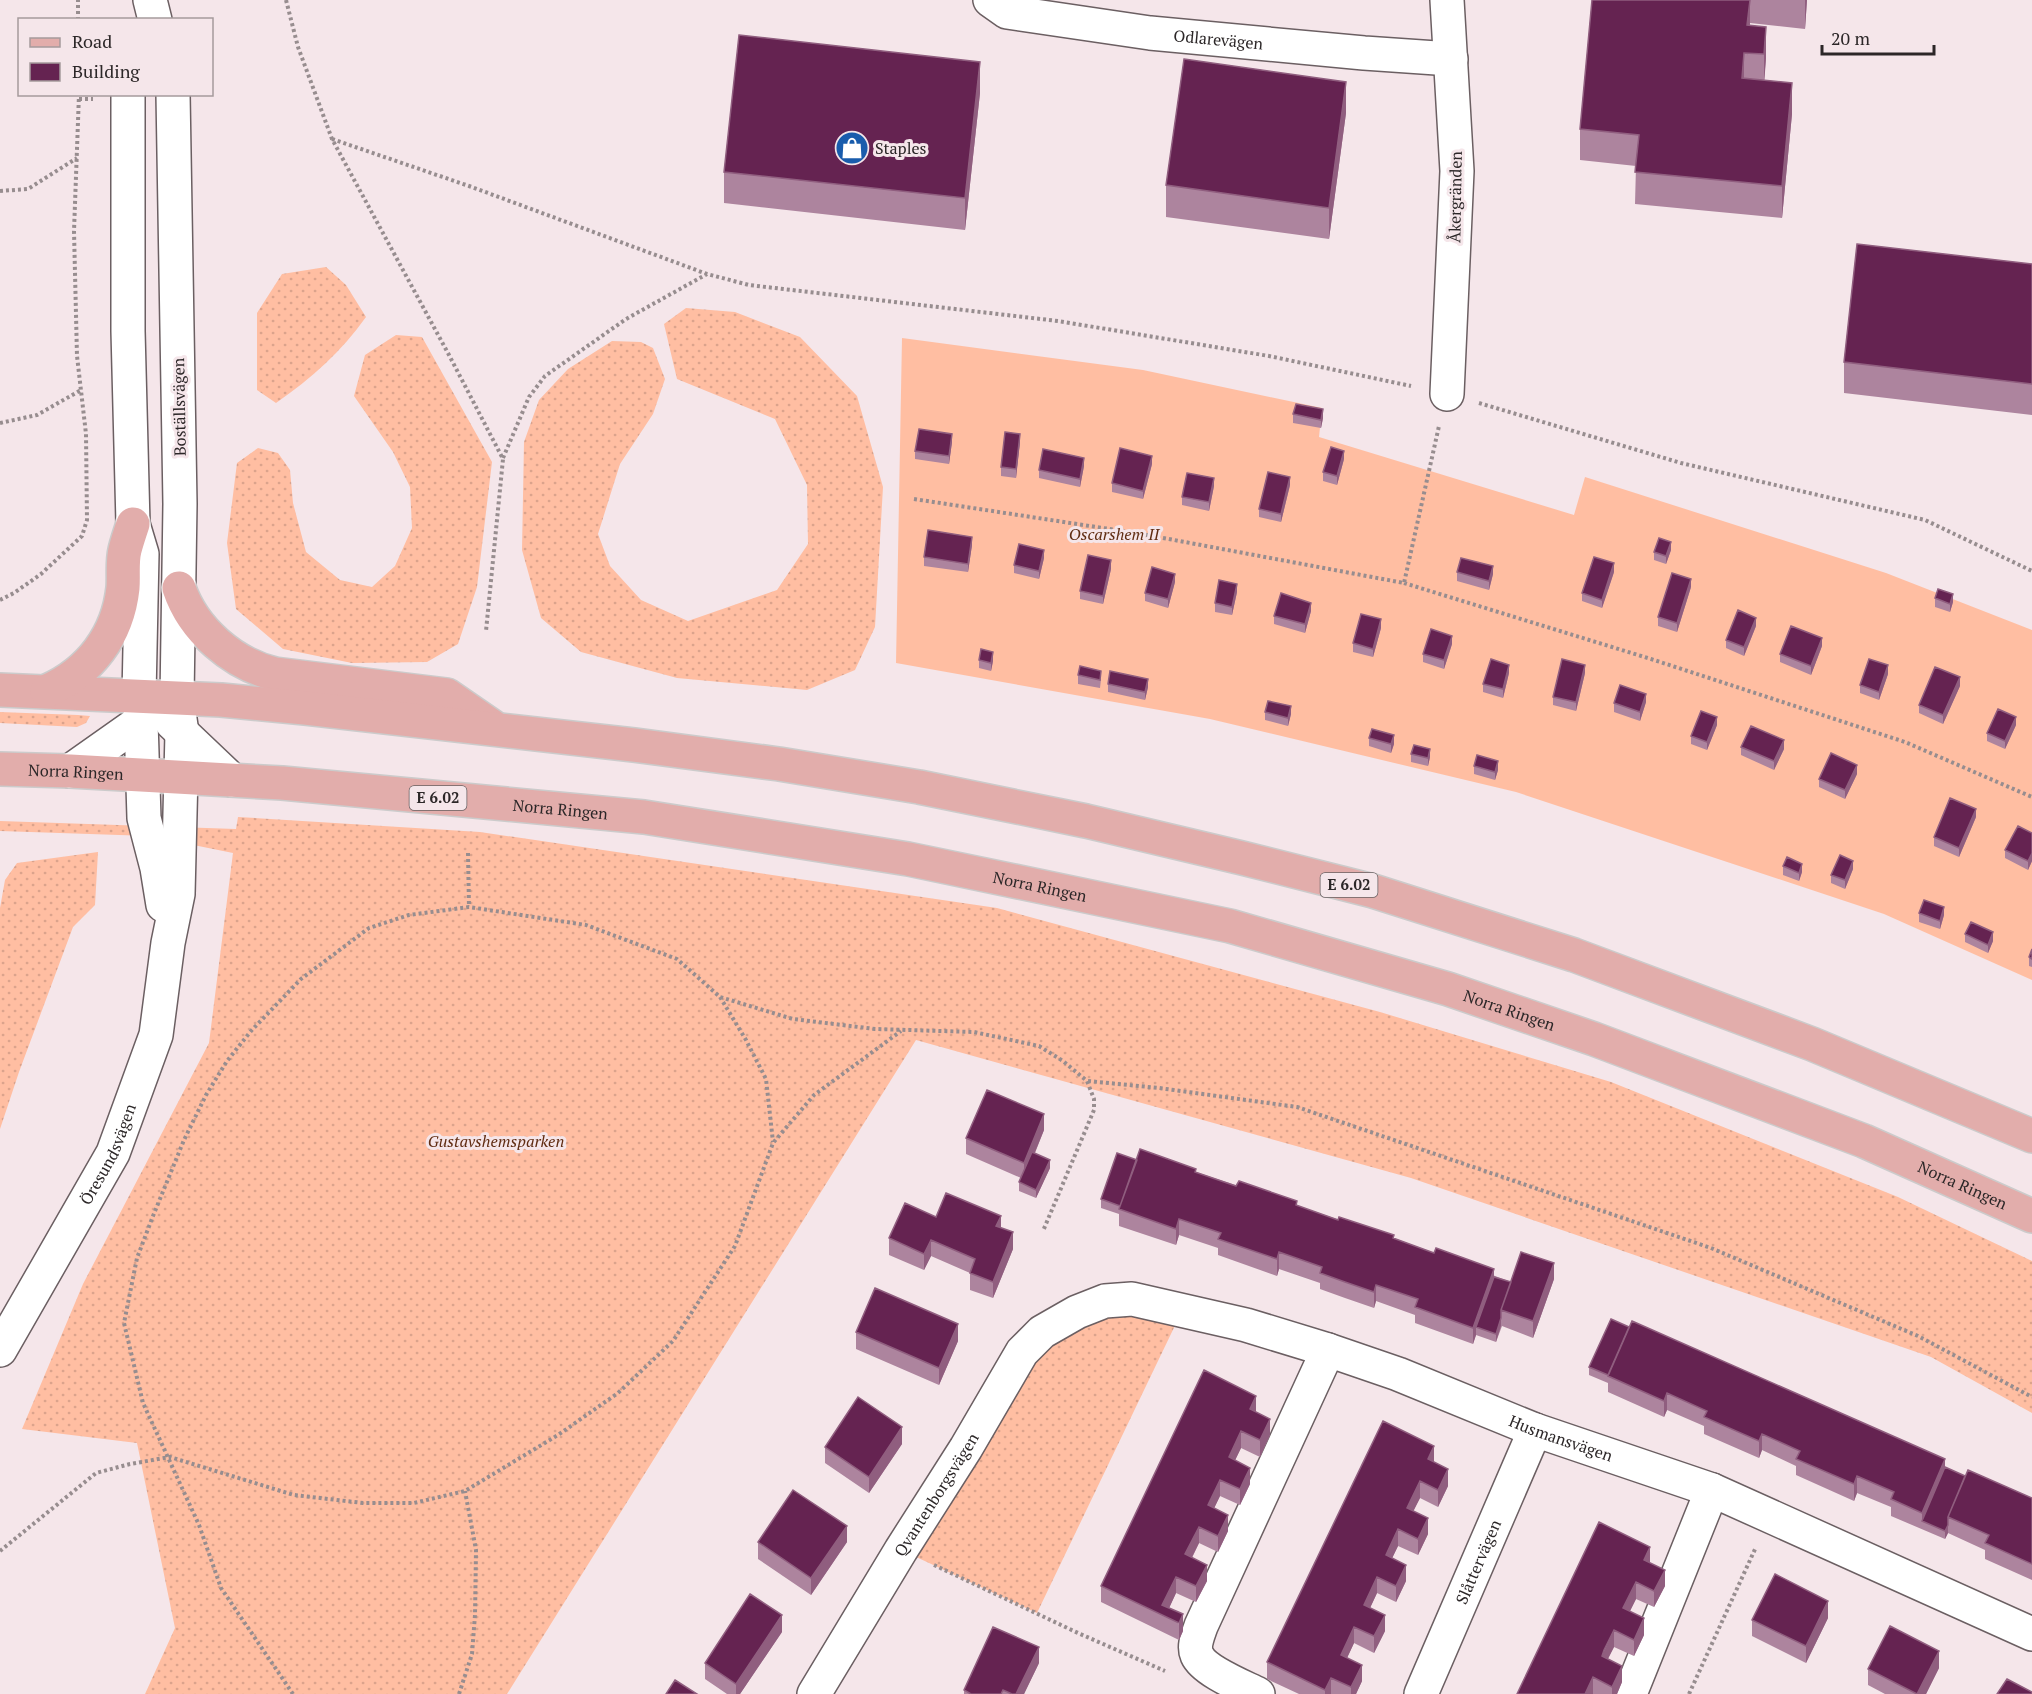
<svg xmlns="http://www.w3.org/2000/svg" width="2032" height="1694" viewBox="0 0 2032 1694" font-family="'PT Serif',serif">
  <defs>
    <pattern id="grass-dots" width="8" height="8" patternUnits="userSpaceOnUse" patternTransform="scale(1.5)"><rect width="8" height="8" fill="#ffbea2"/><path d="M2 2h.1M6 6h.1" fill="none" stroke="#dba38c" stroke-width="1.8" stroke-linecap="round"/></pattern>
  </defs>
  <rect width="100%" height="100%" fill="#f5e6ea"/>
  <!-- grass -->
  <path fill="url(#grass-dots)" d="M326,267l20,18 20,32c-25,35 -54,61 -90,86l-19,-13v-77l25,-39z
    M686,308l49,4 65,25 57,59 26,91 -8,140 -20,43 -48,20 -130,-12 -96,-26 -40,-34 -19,-68 2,-108 15,-42 29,-31 44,-28 29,1 12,6 12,31 -12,35 -33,50 -22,70 12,32 31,34 47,21 89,-31 31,-46 -1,-59 -32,-66 -98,-40 -13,-55z
    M396,335l26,2 70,125 -15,125 -19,57 -31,18 -75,1 -69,-14 -47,-40 -9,-66 10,-80 21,-15 20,5 12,17 3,33 13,49 34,28 32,7 23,-21 17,-38 -2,-41 -17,-35 -39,-56 11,-41z
    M0,712l78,3 12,1 -4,7 -9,4 -77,-4z
    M238,817l242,15 517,76 383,104 231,70 287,115 134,64v152l-101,-56 -520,-179 -495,-138 -409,654h-362l30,-66 -38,-185 -115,-14 61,-145 126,-241 24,-190 -84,-17 -149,-5v-10l236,8z
    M98,852l-3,53 -22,22 -54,145 -19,57v-221l5,-28 12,-17z
    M1182,1311l-145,302 -136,-63 158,-229z"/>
  <!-- garden -->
  <path fill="#ffbea2" d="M902,338l241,32 179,38 -3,29 255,78 11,-38 301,96 146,57v350l-148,-66 -368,-122 -306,-73 -314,-56z"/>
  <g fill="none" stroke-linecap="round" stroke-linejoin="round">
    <defs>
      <g id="minor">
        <path d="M150,0l5,20"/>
        <path id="s1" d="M990,0l17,12 143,21 214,20 87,6"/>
        <path d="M1447,0l10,171 -10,223"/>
        <path d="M128,94v237l5,193 9,30 -3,141 2,26 3,97 13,50 6,37"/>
        <path d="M172,723l60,57"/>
        <path d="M70,771l85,-60"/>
        <path id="s2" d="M0,1350l113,-197 43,-118 12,-92 10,-49 4,-161 -5,-35 3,-194 -7,-410"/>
        <path id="s3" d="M814,1694l87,-144 65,-102 56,-96 20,-20 35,-20 28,-11 27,-2 114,26 82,25 70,24 137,56 177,60 320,144"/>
        <path d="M1258,1694c-16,-8 -54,-23 -61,-39 -4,-9 1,-20 4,-29l127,-276"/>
        <path id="s4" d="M1421,1694l114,-264"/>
        <path d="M1630,1694l82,-204"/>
      </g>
      <g id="major">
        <path d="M179,588c14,42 54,76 96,86l172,21 45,31"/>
        <path d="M0,690l221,10 84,8 329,37 145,19 140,23 167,34 156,37 131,33 201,64 238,89 220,92"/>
        <path d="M47,691c43,-19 71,-56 76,-103 1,-12 -1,-26 2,-38 2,-8 5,-17 8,-26"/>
        <path id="s5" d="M0,769l70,2 212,12 362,34 264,42 322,67 218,63 146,50 270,102 168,75"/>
      </g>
    </defs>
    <!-- minor casing -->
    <use href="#minor" stroke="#6b5f62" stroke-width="36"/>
    <!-- major casing -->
    <use href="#major" stroke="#cccbcb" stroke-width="36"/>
    <!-- path -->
    <path stroke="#978d8f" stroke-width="4" stroke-dasharray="3 3" stroke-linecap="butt" d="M286,0l12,47 34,92 117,216 54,104 -17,172
      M78,20v-20
      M79,99h14
      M332,139l137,47 238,88 42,11 309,36 211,35 142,30
      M0,191l28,-2 49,-31
      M1479,403l202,60 244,57 107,51
      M0,423l37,-8 44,-25
      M503,458l26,-61 16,-21 81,-57 81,-45
      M914,499l228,35 262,49 35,-157
      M1404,583l247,76 254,83 127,55
      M0,600l14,-7 27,-19 41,-38 5,-16 -1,-86 -9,-78 -3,-125 5,-137
      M468,853l1,54
      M720,997l26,43 20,39 7,63
      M1088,1081l71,7 138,19 414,141 207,88 114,61
      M0,1551l96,-78 34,-9 40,-7 124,38 69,8h51l51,-12 93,-56 60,-42 55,-52 62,-95 38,-103 41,-48 87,-64
      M934,1565l144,68 87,38
      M293,1694l-72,-106 -22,-63 -56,-122 -19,-80 13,-65 16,-42 31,-76 22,-45 21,-34 24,-30 50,-52 68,-51 40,-13 60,-8 117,18 91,34 43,38 73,22 82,10 99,3 65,14 24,15 24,20 7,18v11l-51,121
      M459,1694l13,-40 3,-39 1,-65 -11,-59
      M1689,1694l67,-147"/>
    <!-- minor -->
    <use href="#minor" stroke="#fff" stroke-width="33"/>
    <!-- major -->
    <use href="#major" stroke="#e2adab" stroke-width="33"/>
  </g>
  <!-- wall -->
  <path fill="#ad849e" d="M1592,0h215l-2,29 -55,-6v2l16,33 -2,22 28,34 -10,104 -147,-14 1,-38 -56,-6v-31z
    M980,93l-15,137 -241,-27v-31z
    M1346,113l-17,126 -163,-22v-32z
    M2032,264v151l-188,-22v-31z
    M1293,414l30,4 -2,10 -28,-5z
    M952,442l-3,22 -34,-5v-8z
    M1020,442l-4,36 -15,-2v-9z
    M1344,459l-7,26 -14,-4v-9z
    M1152,464l-9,35 -31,-7v-9z
    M1084,466l-4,21 -41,-9v-8z
    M1290,485l-9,37 -22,-5v-8z
    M1214,486l-5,25 -27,-6v-8z
    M972,545l-4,27 -44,-6v-9z
    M1671,550l-5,14 -12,-4v-8z
    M1044,558l-5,21 -25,-6v-8z
    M1111,569l-8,35 -23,-5v-8z
    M1457,572l36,2 -4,16 -32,-9z
    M1614,572l-12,36 -20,-7v-8z
    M1175,582l-7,26 -23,-7v-8z
    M1691,587l-14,45 -19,-6v-9z
    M1237,592l-5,23 -17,-3v-9z
    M1935,598l18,4 -3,10 -15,-5z
    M1311,611l-6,22 -31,-9v-8z
    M1756,626l-12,30 -18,-8v-8z
    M1381,628l-8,29 -20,-5v-9z
    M1452,644l-8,25 -21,-7v-8z
    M1822,646l-11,29 -31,-13v-8z
    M979,660l14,1 -2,10 -12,-3z
    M1509,673l-6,25 -20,-6v-8z
    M1585,673l-9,38 -23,-6v-8z
    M1888,674l-9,26 -19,-7v-8z
    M1078,675l23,4 -1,9 -22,-4z
    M1108,684l40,3 -3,13 -37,-8z
    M1960,686l-17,38 -24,-11v-8z
    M1646,702l-6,19 -26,-9v-9z
    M1265,712l26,2 -3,12 -23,-6z
    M1717,725l-10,25 -16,-6v-8z
    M2016,725l-11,24 -18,-8v-8z
    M1369,738l25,6 -3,9 -22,-7z
    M1741,747l43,2 -10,21 -33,-15z
    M1411,754l19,3 -2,9 -17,-4z
    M1474,766l24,4 -3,10 -21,-6z
    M1857,774l-12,25 -26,-12v-8z
    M1976,817l-17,40 -25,-11v-9z
    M2032,833v28l-4,9 -23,-12v-8z
    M1783,866l19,6 -3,9 -16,-6z
    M1853,869l-8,20 -14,-6v-8z
    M1919,913l25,2 -4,14 -21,-7z
    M1965,934l28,7 -5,12 -23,-11z
    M2032,949v18l-3,-1v-9z
    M1044,1130l-9,23 15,15 -14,30 -17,-7v-9l2,-4 -55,-24v-16z
    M1137,1160l59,12 198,66 117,44 43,-3 -21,59 -31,-12 -6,16 -20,-7 -3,9 -58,-21v-8l-39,-14 -2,7 -29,-10 -25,-9v-6l-41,-14 -2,7 -59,-21v-7l-39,-13 -3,10 -57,-19v-12l-18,-6v-9z
    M936,1217l65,11 12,21 -20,49 -23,-8v-17l-39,-17 -7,14 -35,-15v-17z
    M856,1332l102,9 -19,44 -83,-36z
    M1589,1367l356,100 20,9 67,22v82l-47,-21v-9l-37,-17 -3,6 -54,-23v-9l-34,-14 -3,8 -58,-26v-9l-34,-16 -3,8 -55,-24v-8l-37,-16 -3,7 -56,-25v-9l-19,-8z
    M1256,1412l14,23 -10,22 -19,-9 -6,12 15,24 -10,21 -20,-9 -6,12 14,23 -10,21 -19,-9 -7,15 15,23 -11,21 -20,-9 -7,15 14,23 -4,9 -78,-38v-16z
    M902,1444l-33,49 -44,-30v-16z
    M1434,1462l14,24 -10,21 -18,-9 -7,13 15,23 -10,21 -20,-9 -6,12 14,23 -10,21 -19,-9 -7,15 15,23 -11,22 -20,-10 -7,15 15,23 -6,13h-57l-32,-15v-17z
    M758,1542h89l-36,53 -53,-36z
    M1650,1563l15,23 -11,21 -18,-8 -6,12 14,24 -10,21 -20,-9 -6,12 14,23 -5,12h-100z
    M1828,1618l-22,45 -54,-27v-16z
    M782,1632l-42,62h-13l-22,-15v-16z
    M1039,1663l-15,31h-60v-4z
    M1939,1668l-13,26h-41l-17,-9v-16z"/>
  <!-- shaded-wall -->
  <path fill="#905e7f" d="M1750,0v23l-3,33v-31z
    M1805,0h2l-2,29z
    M1766,27v31l-2,28v-32z
    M1744,53v31l-2,-6z
    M980,62v31l-15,137v-32z
    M1346,82v31l-17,126v-31z
    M1792,83v31l-10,104v-32z
    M1323,409v9l-2,10v-8z
    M952,434v8l-3,22v-8z
    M1020,434v8l-4,36v-9z
    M1344,451v8l-7,26v-9z
    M1152,456v8l-9,35v-8z
    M1084,458v8l-4,21v-8z
    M1290,477v8l-9,37v-8z
    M1214,478v8l-5,25v-9z
    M972,537v8l-4,27v-8z
    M1671,542v8l-5,14v-8z
    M1044,550v8l-5,21v-8z
    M1111,560v9l-8,35v-8z
    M1614,563v9l-12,36v-8z
    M1493,566v8l-4,16v-9z
    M1175,574v8l-7,26v-9z
    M1691,579v8l-14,45v-9z
    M1237,584v8l-5,23v-8z
    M1953,594v8l-3,10v-8z
    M1311,603v8l-6,22v-9z
    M1756,618v8l-12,30v-9z
    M1381,619v9l-8,29v-8z
    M1452,636v8l-8,25v-9z
    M1822,638v8l-11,29v-9z
    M993,652v9l-2,10v-8z
    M1509,665v8l-6,25v-9z
    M1585,665v8l-9,38v-9z
    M1888,665v9l-9,26v-8z
    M1960,677v9l-17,38v-9z
    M1148,679v8l-3,13v-8z
    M1646,694v8l-6,19v-9z
    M1291,706v8l-3,12v-8z
    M1717,717v8l-10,25v-8z
    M2016,717v8l-11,24v-8z
    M1394,735v9l-3,9v-9z
    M1784,740v9l-10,21v-9z
    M1430,749v8l-2,9v-8z
    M1498,761v9l-3,10v-8z
    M1857,765v9l-12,25v-9z
    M1976,809v8l-17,40v-9z
    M2032,853v8l-4,9v-9z
    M1853,861v8l-8,20v-9z
    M1802,864v8l-3,9v-8z
    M1944,907v8l-4,14v-8z
    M1993,932v9l-5,12v-8z
    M1044,1114v16l-20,49v-16z
    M1050,1160v8l-14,30v-8z
    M1001,1216v17l-5,-7z
    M1179,1219v16l-3,10v-16z
    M1013,1232v17l-20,49v-16z
    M931,1240v16l-7,14v-16z
    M1279,1252v17l-2,7v-17z
    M1554,1263v16l-21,59v-17z
    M1494,1269v16l-18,42v8l-3,9v-16z
    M1376,1285v16l-2,7v-16z
    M1501,1318v8l-5,16v-8z
    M958,1324v17l-19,44v-17z
    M1667,1393v17l-3,7v-16z
    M1256,1396v16l-6,-3z
    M1270,1419v16l-10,22v-17z
    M902,1427v17l-33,49v-16z
    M1241,1431v17l-12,25v-16z
    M1762,1434v16l-3,8v-17z
    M1434,1446v16l-6,-3z
    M1945,1459v16l-23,46v-8z
    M1250,1468v16l-10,21v-16z
    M1448,1469v17l-10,21v-17z
    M1857,1476v17l-3,8v-17z
    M1220,1480v16l-12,25v-16z
    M1420,1481v17l-13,26v-16z
    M1228,1515v16l-10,21v-16z
    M1428,1518v16l-10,21v-16z
    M1948,1525v8l-3,6v-8z
    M847,1526v16l-36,53v-17z
    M1199,1527v16l-14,28v-17z
    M1398,1529v17l-12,25v-16z
    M1650,1547v16l-6,-3z
    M1207,1565v16l-11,21v-16z
    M1406,1565v16l-10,21v-16z
    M1665,1570v16l-11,21v-16z
    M1176,1577v16l-11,24 -3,-12z
    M1377,1577v16l-13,28v-16z
    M1636,1582v17l-13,26v-17z
    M1828,1601v17l-22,45v-17z
    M1183,1614v17l-4,9v-17z
    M782,1615v17l-42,62h-4v-10z
    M1385,1615v16l-11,22v-17z
    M1644,1618v17l-10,21v-16z
    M1354,1627v16l-13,28v-16z
    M1614,1630v17l-10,19 -2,-10z
    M1039,1647v16l-15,31h-8z
    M1939,1651v17l-13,26h-9z
    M1362,1665v16l-6,13h-5v-7z
    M1622,1666v16l-5,12h-5v-7z
    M1593,1677v17h-8z
    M1331,1678v16h-6v-4z"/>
  <!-- building -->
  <path fill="#652351" stroke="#905e7f" stroke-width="1.5" d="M1592,0h158l-3,25 19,2 -2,27 -20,-1 -2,25 50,5 -10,103 -147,-14 4,-37 -59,-6z
    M739,35l241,27 -15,136 -241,-26z
    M1184,59l162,23 -17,126 -163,-23z
    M1857,244l175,20v120l-188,-22z
    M1296,404l27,5 -2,11 -28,-6z
    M919,429l33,5 -3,22 -34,-5z
    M1005,432l15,2 -4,35 -15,-2z
    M1331,447l13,4 -7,25 -14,-4z
    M1120,448l32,8 -9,35 -31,-8z
    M1043,449l41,9 -4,21 -41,-9z
    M1268,472l22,5 -9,37 -22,-5z
    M1187,473l27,5 -5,24 -27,-5z
    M928,530l44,7 -4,27 -44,-7z
    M1659,538l12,4 -5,14 -12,-4z
    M1019,544l25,6 -5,21 -25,-6z
    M1088,555l23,5 -8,36 -23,-5z
    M1594,557l20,6 -12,37 -20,-7z
    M1461,558l32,8 -4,15 -32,-9z
    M1152,567l23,7 -7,25 -23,-6z
    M1672,573l19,6 -14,44 -19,-6z
    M1219,580l18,4 -5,23 -17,-4z
    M1938,589l15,5 -3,10 -15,-6z
    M1281,593l30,10 -6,21 -31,-8z
    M1738,610l18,8 -12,29 -18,-7z
    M1361,614l20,5 -8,30 -20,-6z
    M1791,626l31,12 -11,28 -31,-12z
    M1431,629l21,7 -8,24 -21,-6z
    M981,649l12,3 -2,11 -12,-3z
    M1491,659l18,6 -6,24 -20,-5z
    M1562,659l23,6 -9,37 -23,-5z
    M1869,659l19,6 -9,27 -19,-7z
    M1080,666l21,5 -1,9 -22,-5z
    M1935,667l25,10 -17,38 -24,-10z
    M1110,671l38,8 -3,13 -37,-8z
    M1620,685l26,9 -6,18 -26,-9z
    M1268,701l23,5 -3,12 -23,-6z
    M1998,709l18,8 -11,24 -18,-8z
    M1701,711l16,6 -10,25 -16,-6z
    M1751,726l33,14 -10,21 -33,-14z
    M1372,729l22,6 -3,9 -22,-6z
    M1414,745l16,4 -2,9 -17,-4z
    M1831,753l26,12 -12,25 -26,-11z
    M1477,755l21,6 -3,11 -21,-6z
    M1950,798l26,11 -17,39 -25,-11z
    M2018,826l14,7v20l-4,8 -23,-11z
    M1840,855l13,6 -8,19 -14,-5z
    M1787,857l15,7 -3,9 -16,-7z
    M1924,900l20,7 -4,14 -21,-8z
    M1971,922l22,10 -5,13 -23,-11z
    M2032,949v10l-3,-2z
    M987,1090l57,24 -20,49 -58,-25z
    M1140,1149l56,20 -1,3 41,14 3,-5 58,20 -1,4 42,15 1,-3 55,18 -1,3 41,15 2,-5 58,21 -21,59 -58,-21 3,-8 -42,-14 -2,7 -29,-10 -25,-9 2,-6 -43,-15 -2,7 -59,-20 3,-6 -42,-14 -3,10 -57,-20z
    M1032,1152l18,8 -14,30 -17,-8z
    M1117,1153l20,7 -17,46 -19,-7z
    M946,1193l55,23 -5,10 17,6 -20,50 -23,-9 5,-14 -44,-19 -7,14 -35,-16 16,-35 31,14z
    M1521,1252l33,11 -21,58 -32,-11z
    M1494,1277l17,5 -10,28v8l-5,16 -20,-7z
    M875,1288l83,36 -19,44 -83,-36z
    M1611,1319l18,8 -21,48 -19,-8z
    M1632,1321l313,138 -23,54 -31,-14 3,-7 -37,-16 -3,8 -58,-25 4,-8 -38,-17 -3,7 -55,-24 3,-6 -40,-18 -3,8 -56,-25z
    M1204,1370l52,26 -6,13 20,10 -10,21 -19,-9 -12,26 21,11 -4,8 -6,13 -20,-9 -12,25 20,10 -10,21 -19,-9 -14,27 22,11 -11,21 -20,-9 -14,28 21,9 -4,9 -78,-37z
    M858,1397l44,30 -33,50 -44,-30z
    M1383,1421l51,25 -6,13 20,10 -10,21 -18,-9 -13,27 21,10 -10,21 -20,-10 -12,26 20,10 -10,21 -19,-9 -13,28 21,10 -11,21 -20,-9 -13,28 21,10 -11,22 -20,-9 -6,12 -58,-28z
    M1945,1467l20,9 -17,41v8l-3,6 -23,-10z
    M1968,1470l64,28v66l-47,-21 4,-8 -41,-18z
    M793,1490l54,36 -36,52 -53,-36z
    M1599,1522l51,25 -6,13 21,10 -11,21 -18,-9 -13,26 21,10 -10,22 -20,-10 -10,20 -2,6 20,10 -10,21 -19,-10 -8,17h-68z
    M1775,1574l53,27 -22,45 -54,-26z
    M750,1594l32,21 -46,69 -31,-21z
    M1890,1626l49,25 -22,43 -49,-25z
    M993,1627l46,20 -23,47h-4l-9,-4 -2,4h-30l-7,-4z
    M2007,1679l25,13v2h-35z
    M675,1680l22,14h-31z"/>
  <!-- icons -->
  <defs>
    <symbol id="shop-disc" viewBox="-11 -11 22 22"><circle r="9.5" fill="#195cac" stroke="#f5e6ea"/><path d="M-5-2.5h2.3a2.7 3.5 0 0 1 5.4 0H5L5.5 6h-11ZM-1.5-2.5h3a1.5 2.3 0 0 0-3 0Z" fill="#fff"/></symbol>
  </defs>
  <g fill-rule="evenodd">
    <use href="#shop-disc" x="833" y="129" width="38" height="38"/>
  </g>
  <g text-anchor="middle" stroke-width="6" stroke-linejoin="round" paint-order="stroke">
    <!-- shield labels -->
    <g fill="#f5e6ea" stroke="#686062" stroke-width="1.5">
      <rect x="409.5" y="786" width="57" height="24" rx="4.5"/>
      <rect x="1320.5" y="873" width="57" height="24" rx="4.5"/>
    </g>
    <g font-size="15" font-weight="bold" fill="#2c2728">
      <text x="438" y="803">E 6.02</text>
      <text x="1349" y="890">E 6.02</text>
    </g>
    <!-- street labels -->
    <g font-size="16" fill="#2c2728" stroke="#f5e6ea">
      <text dy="6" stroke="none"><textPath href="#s1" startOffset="234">Odlarevägen</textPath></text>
      <text transform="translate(1455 197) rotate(-89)" y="6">Åkergränden</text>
      <text transform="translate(179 407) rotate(-91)" y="6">Boställsvägen</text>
      <text dy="6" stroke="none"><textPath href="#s5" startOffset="76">Norra Ringen</textPath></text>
      <text dy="6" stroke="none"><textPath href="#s5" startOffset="562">Norra Ringen</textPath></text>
      <text dy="6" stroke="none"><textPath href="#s5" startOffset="1048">Norra Ringen</textPath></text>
      <text dy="6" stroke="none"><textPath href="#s5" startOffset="1534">Norra Ringen</textPath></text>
      <text dy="6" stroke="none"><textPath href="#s2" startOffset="224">Öresundsvägen</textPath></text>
      <text dy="6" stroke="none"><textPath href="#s5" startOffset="2020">Norra Ringen</textPath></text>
      <text dy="6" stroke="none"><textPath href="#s3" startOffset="978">Husmansvägen</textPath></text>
      <text dy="6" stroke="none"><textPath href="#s3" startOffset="234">Qvantenborgsvägen</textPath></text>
      <text dy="6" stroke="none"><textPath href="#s4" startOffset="144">Slåttervägen</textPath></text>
    </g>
    <!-- poi labels -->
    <g font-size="16" fill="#2c2728" stroke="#f5e6ea" text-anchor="start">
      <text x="875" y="154">Staples</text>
    </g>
    <!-- park labels -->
    <g font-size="16" font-style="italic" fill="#602c12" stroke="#f5e6ea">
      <text x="1114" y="540">Oscarshem II</text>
      <text x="496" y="1147">Gustavshemsparken</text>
    </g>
  </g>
  <!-- legend -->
  <rect x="18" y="18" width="195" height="78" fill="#f5e6ea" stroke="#a59a9c" stroke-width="1.5"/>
  <rect x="30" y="38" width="30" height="9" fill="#e2adab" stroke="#a59a9c" stroke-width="1.5"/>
  <text x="72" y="48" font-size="18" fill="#2c2728">Road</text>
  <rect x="30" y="63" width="30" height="18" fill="#652351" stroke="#a59a9c" stroke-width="1.5"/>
  <text x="72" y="78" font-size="18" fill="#2c2728">Building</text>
  <!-- scale -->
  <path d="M1822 45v9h112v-9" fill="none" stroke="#2c2728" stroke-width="3"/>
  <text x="1831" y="45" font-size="18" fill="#2c2728" stroke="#f5e6ea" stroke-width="4.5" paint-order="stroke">20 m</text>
</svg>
